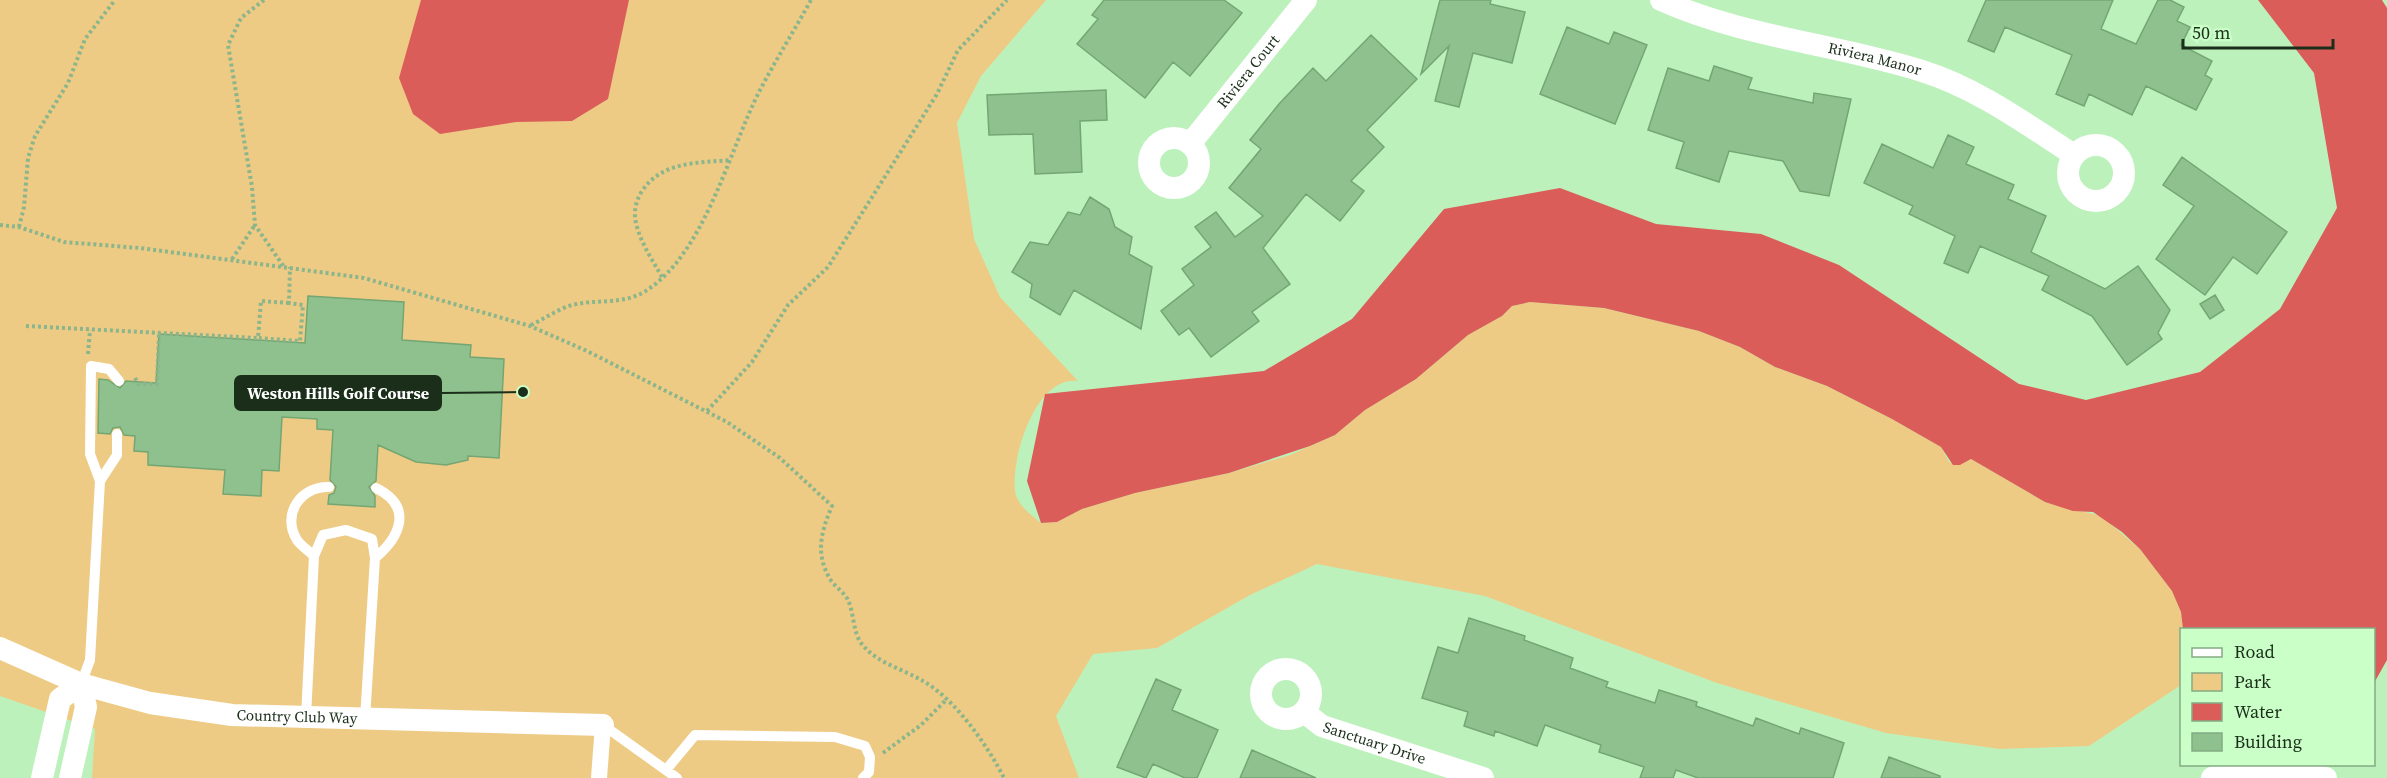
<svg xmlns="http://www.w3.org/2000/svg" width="2387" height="778" viewBox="0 0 2387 778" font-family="'Source Serif 4',serif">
  <rect width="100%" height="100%" fill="#bdf1bc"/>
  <!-- green -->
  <path fill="#eecb85" d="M0,0h1046l-65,76 -24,47 17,116 26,58 78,84c-42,-6 -67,76 -63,110 2,14 15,23 26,32l16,-1 25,-13 53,-16 94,-20 61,-18 45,-20 30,-25 51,-31 52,-44 34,-19 10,-10 18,-4 74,6 95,23 41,16 35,20 52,19 65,33 49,28 8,15 11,3 11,-6 74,43 56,14 39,33 32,42 9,21 2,17 -2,56 -92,61 -89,3 -114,-16 -169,-50 -232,-87 -168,-32 -67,31 -93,53 -64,6 -37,62 23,62h-987l3,-49 -95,-33z"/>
  <!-- water -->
  <path fill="#da5d5a" d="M421,0h208l-21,99 -36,22 -56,1 -76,12 -27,-20 -14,-36z
    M2258,0h124l5,8v652l-13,23v-53l-191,-1 -2,-17 -9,-21 -32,-42 -18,-17 -29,-20 -20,-1 -28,-9 -74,-43 -11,6h-7l-12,-18 -49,-28 -65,-33 -52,-19 -35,-20 -41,-16 -95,-23 -74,-6 -18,4 -10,10 -34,19 -52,44 -51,31 -30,25 -25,11 -81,27 -94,20 -53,16 -25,13 -16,1 -14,-42 18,-87 219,-23 88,-52 92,-110 116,-21 96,36 105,10 78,31 180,119 67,16 114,-28 80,-63 57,-101 -23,-135z"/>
  <!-- building -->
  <path fill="#8fc18e" stroke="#74a673" stroke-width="1.5" d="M1104,0h120l18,13 -52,63 -17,-14 -28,36 -68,-54 21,-25 -6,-4z
    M1440,0h51l-1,4 35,8 -13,51 -39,-10 -14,54 -24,-6 14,-55 -28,28z
    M1986,0h127l-12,29 35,15 22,-44h12l14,7 -7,14 13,6 -9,18 31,16 -7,14 7,4 -16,31 -50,-24 -14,29 -43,-21 -5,12 -28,-12 16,-39 -67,-28 -11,25 -26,-11z
    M1567,27l42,17 5,-12 33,13 -32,79 -75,-30z
    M1371,35l46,44 -50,51 17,17 -33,34 13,10 -24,30 -34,-27 -43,54 27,36 -38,28 7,9 -48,36 -22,-29 -10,7 -18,-24 33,-26 -12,-16 29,-22 -16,-20 21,-15 19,25 28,-21 -34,-28 32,-39 -11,-9 29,-36 34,-36 13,13z
    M1714,66l38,12 -4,11 65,14 1,-10 37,6 -22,97 -29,-5 -17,-30 -54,-10 -10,31 -43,-14 8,-26 -36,-12 20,-62 41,13z
    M1106,90l1,30 -27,1 2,51 -47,2 -2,-40 -44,1 -2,-40z
    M1948,135l26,12 -8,17 48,21 -6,14 38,17 -15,36 74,37 33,-23 32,44 -12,23 4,6 -35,26 -35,-49 -50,-26 7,-14 -69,-30 -12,27 -24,-10 11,-27 -46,-22 4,-8 -49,-23 18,-39 51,24z
    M2182,157l105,75 -30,42 -24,-17 -28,38 -49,-36 38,-53 -31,-21z
    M1090,197l19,12 6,18 17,10 -3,17 23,13 -11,62 -67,-39 -14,25 -30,-18 2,-13 -20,-12 18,-30 18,3 20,-33 12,3z
    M2215,295l9,15 -14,9 -10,-15z
    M308,296l96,6 -2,38 69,5 -1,12 34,2 -5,99 -31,-2v4l-22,5 -30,-3 -38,-17 -2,36 -7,6 6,9v11l-47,-3 1,-9 5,-2 2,-6 -6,-7 3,-50 -16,-1v-10l-35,-2 -3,54 -17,-1 -1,26 -38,-2 2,-24 -77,-5v-13l-14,-1 1,-15 -11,-1 -4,-8 -7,1 -3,6 -12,-1 1,-54 9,1 12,8 6,-7 30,2 3,-49 146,9z
    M1469,618l56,18 -1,4 49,18 -3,10 38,14 -2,5 49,16 4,-13 38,12 -1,4 57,20 3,-8 43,16 2,-6 43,15 -11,35h-135l-22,-8 -3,8h-33l4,-11 -45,-15 2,-7 -56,-20 -8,21 -42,-15 -1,5 -30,-10 4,-14 -46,-14 16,-51 20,6z
    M1156,679l25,11 -9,20 46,20 -21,48h-12l-32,-14 -7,14 -29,-11z
    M1252,750l64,28h-76z
    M1889,757l51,19v2h-59z"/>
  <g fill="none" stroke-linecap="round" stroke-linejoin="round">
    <!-- path -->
    <path stroke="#8bb58b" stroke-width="4" stroke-dasharray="3 3" stroke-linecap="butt" d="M264,0l-23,18 -13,27 24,142 3,38 29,42
      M0,225l19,2 45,15 76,6 224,30 166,48 57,25 140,71 53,36 52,48c-11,26 -17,47 -2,73 5,8 14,13 18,21 6,13 5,32 13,43 15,20 42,26 62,38 32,18 65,65 81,97
      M19,227l5,-20 4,-49 7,-22 33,-53 17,-44 30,-39
      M232,259l23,-34
      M662,277c-9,-16 -20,-32 -25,-50 -4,-13 -2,-25 5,-36 20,-30 56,-28 89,-31
      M289,303l-28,-2 -3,37 42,3 3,-36 -14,-2 1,-36
      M531,325c13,-6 27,-16 41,-20 24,-6 49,0 72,-13 60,-36 85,-141 115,-200 16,-31 35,-61 52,-92
      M26,326l232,12
      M88,354l2,-24
      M135,378l3,6h19l2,-51
      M707,411l45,-49 36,-57 40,-38 109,-173 21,-44 49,-50
      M883,753l38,-28 25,-25"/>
    <!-- service -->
    <path stroke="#fff" stroke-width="10" d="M117,434v21l-17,26 -10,-27 1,-88 18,3 10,12
      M314,556c-5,-5 -13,-10 -17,-16 -16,-26 4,-54 32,-53
      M81,684l9,-24 10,-179
      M306,717l8,-161 9,-21 23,-5 26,9 3,19
      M365,719l10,-161c25,-21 39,-51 1,-70
      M603,725l74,53
      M666,770l29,-35 140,2 30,9 5,11 -1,15 -6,6"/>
    <!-- pedestrian -->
    <path stroke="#fff" stroke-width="16" d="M599,778l4,-53"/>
    <!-- minor -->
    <g stroke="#fff" stroke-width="22">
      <path id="s1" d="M1661,0c82,37 175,44 261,71 55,17 104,53 152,84"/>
      <circle cx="1174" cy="163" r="25"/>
      <path id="s2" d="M1190,144l116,-144"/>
      <circle cx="2096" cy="173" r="28"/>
      <path id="s3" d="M0,648l81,36 69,19 82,12 371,10"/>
      <circle cx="1286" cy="694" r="25"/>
      <path id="s4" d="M1304,712l18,14 161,52"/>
      <path d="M42,778l18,-79 21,-15 5,23 -16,71"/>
      <path d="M2212,778c37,-17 76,-11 114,0"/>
    </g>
  </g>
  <g text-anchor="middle" stroke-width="4.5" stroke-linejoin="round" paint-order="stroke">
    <!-- street labels -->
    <g font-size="15" fill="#1a2e1a" stroke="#caffc8">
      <text dy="5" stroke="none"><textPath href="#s1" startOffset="222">Riviera Manor</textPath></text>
      <text dy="5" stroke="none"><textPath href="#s2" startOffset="93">Riviera Court</textPath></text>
      <text dy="5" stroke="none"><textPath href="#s3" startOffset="308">Country Club Way</textPath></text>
      <text dy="5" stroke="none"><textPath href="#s4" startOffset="78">Sanctuary Drive</textPath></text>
    </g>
  </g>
  <!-- callouts -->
  <path fill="none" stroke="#1a2e1a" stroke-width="2" d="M523 392L441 393"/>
  <circle fill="#1a2e1a" stroke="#caffc8" stroke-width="2" cx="523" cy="392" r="6"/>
  <rect fill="#1a2e1a" stroke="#1a2e1a" stroke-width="2" x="235" y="376" width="206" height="34" rx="6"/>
  <g font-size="16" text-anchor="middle" font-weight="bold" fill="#fff">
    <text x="338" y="399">Weston Hills Golf Course</text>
  </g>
  <!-- legend -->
  <rect x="2180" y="628" width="195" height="138" fill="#caffc8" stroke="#84ab82" stroke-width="1.5"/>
  <rect x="2192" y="648" width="30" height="9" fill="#ffffff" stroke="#84ab82" stroke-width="1.5"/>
  <text x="2234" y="658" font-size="18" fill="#1a2e1a">Road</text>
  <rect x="2192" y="673" width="30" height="18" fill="#eecb85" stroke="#84ab82" stroke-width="1.5"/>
  <text x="2234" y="688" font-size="18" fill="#1a2e1a">Park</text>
  <rect x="2192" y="703" width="30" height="18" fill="#da5d5a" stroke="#84ab82" stroke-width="1.5"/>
  <text x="2234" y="718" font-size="18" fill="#1a2e1a">Water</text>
  <rect x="2192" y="733" width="30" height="18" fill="#8fc18e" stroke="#84ab82" stroke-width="1.5"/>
  <text x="2234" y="748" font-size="18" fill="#1a2e1a">Building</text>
  <!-- scale -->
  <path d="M2183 39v9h150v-9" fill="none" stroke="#1a2e1a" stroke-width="3"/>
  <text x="2192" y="39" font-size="18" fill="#1a2e1a" stroke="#caffc8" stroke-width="4.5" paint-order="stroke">50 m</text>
</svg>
